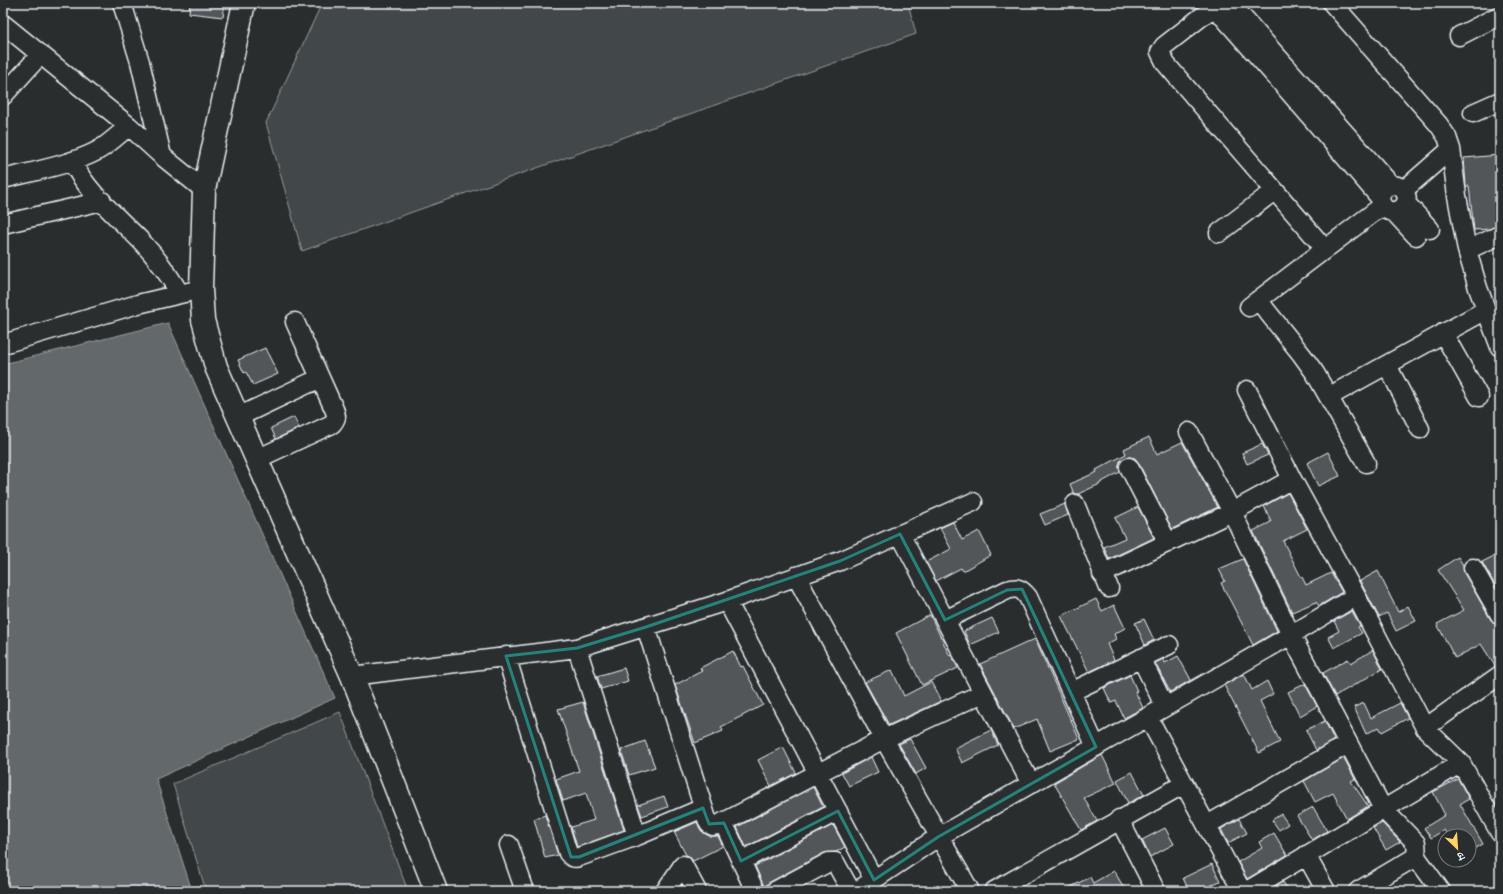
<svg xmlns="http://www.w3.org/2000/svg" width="1503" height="894" viewBox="0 0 1503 894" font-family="Dekko,'Playpen Sans Deva',sans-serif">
  <rect width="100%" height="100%" fill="#2a2d2e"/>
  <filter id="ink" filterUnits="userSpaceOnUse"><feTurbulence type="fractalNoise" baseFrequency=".025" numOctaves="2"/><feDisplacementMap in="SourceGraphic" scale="8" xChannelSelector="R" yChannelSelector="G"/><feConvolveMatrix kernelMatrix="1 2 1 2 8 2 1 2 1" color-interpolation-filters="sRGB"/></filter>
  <g filter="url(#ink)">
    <!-- green -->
    <path fill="#424648" stroke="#959ca0" d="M322,3h586l8,31 -614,217 -36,-128z
      M340,712l68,179h-202l-33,-107z"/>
    <!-- water -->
    <path fill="#63686b" stroke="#989fa3" d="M168,323l167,375 -179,81 36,112h-189v-527z"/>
    <!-- building -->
    <path fill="#535759" stroke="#e8f1f8" d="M190,3h35l-2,14 -34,-4z
      M1500,155v70l-11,4 -15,1 -5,-44h-3l-2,-28z
      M265,348l13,26 -25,11 -7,-13 -2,1 -6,-13z
      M294,417l5,11 -23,11 -5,-11z
      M1149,437l8,17 25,-12 36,65 -46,22 -34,-67 -3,-4 -5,-1 -5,1 -5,3 -1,5 1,6 -20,11v1l-22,10h-4l-4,-10 27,-12 -1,-2 30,-16 -2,-5z
      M1262,444l6,11 -21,9 -5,-11z
      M1328,452l12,24 -22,10 -11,-23z
      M1288,493l19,36 -24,12 18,36h1l4,8 25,-12 11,19 -23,14 -3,-4 -24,10 -39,-81 18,-9 -7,-16z
      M1065,504l3,11 -23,10 -5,-11z
      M1138,507l16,31 -45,21 -5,-12 21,-9 -10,-20z
      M953,522l9,18 17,-9 12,24 -28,16 -2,-3 -25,13 -10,-19 25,-13 -11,-21z
      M1500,553v41l-18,-32z
      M1458,557l5,8 1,8 27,47 4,4 5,1v40l-5,1 -14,-22 -26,14 -18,-34 27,-14 -26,-40z
      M1243,559l34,72 -24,14 -32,-62 4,-2 -6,-12z
      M1378,571l20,41 10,-6 8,15 -20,10 -9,-18 -8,4 -19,-36z
      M1096,599l6,12 12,-6 11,23 -11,6 2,5 -9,5 7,16 -25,12 -28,-56z
      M1352,611l8,15 -2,1 4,6 -28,15 -6,-11 11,-6 -5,-10z
      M930,615l20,41 1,-1 7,13 -36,17 -26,-52z
      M992,618l7,14 -29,13 -6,-14z
      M1144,619l10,21 -9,5 -10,-22z
      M1035,639l44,100 -29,12 -13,-32 -23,10 -34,-65z
      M1373,650l9,19 -47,27 -12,-23 25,-14 3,4z
      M733,651l8,16 2,-1 20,39 -42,22 2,4 -28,12 -20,-58 27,-14 -2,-3z
      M1178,656l13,24 -21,12 -15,-29 8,-4 2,4z
      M624,668l4,13 -27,8 -4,-13z
      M892,670l12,26 27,-14 10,19 -52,24 -24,-43z
      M1244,674l8,16 15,-9 6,13 -13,7 20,41 -21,11 -35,-68z
      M1130,675l7,16h-2l8,17 -19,10 -8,-17 -5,2 -7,-15z
      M1305,684l12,22 -17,10 -12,-24z
      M583,702l41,128 -47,17 -6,-20 23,-7 -8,-27 -23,8 -7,-22 23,-8 -21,-62z
      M1364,703l7,15 29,-15 8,15 -26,14 -3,-5 -13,7 -12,-27z
      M1325,721l9,19 -18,10 -10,-20z
      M991,730l7,15 -36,18 -7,-15z
      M910,739l16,29 -10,6 -17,-30z
      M645,741l10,26 -26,8 -8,-25z
      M783,747l13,26 -25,13 -13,-26z
      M1102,755l14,28 -32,15 13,23 -16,9 -27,-47z
      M871,757l7,15 -29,14 -7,-13z
      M1344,758l11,21 -4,2 17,25 -21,13 -14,-26 -18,9 -11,-21z
      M1132,772l12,23 -16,8 -11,-23z
      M1458,779l11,20 -9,5 23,40 -14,8v-16h-21l-4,-6 -13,8 -7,-10 21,-13 -12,-23z
      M813,787l10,20 -77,40 -9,-20z
      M664,796l4,11 -26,9 -4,-11z
      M1313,807l14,24 -15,9 -15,-24z
      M1281,814l7,10 -9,6 -7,-10z
      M545,815l13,40 -13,3 -11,-39z
      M1239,819l8,14 -19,10 -7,-14z
      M697,822l3,6 4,5 5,3h9l5,10 -30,15 -4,-5 -3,-1 -12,-23z
      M1382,823l18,19 -14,8 -13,-22z
      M833,825l12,22 -9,5 -12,1 -54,29 -4,3 -1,4 -10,-23z
      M1165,828l9,16 -24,13 -8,-17z
      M1274,833l13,22 -40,24 -9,-17 24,-14 -3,-6z
      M1212,864l8,17 -21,10h-10l-6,-13z
      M1114,871l12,20h-63l27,-14 3,6z
      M1283,882l6,9h-22z"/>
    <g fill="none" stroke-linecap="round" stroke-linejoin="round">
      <defs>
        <path id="minor" d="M122,3l18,59 22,94
          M1211,3l80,91 89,104c3,24 34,12 25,-6 -3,-5 -8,-7 -14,-7l-8,4 -3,9
          M1230,3l161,182
          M1332,3l107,122 8,12 4,12 6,47 10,54 11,38 22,59
          M1214,7l-50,39 -4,6 6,12 159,185
          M3,24l126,102 33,30 42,34
          M1459,36l41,-21
          M3,96l38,-42
          M1473,113l27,-12
          M72,161c15,32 46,56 70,81 15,16 27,33 38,52
          M3,179c28,-7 70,-15 94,-28 12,-7 21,-16 32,-25
          M1404,190l47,-41
          M1406,203l24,26
          M1393,211l23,25
          M3,224l99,-23
          M1219,233l55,-42
          M1467,250l33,-15
          M1258,300l44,55 13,18 51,90
          M1249,307l133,-101
          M1443,333l36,64
          M3,344l135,-40 63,-15
          M1387,365l33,64
          M1247,390l45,89 64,117 69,132 36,35 39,70
          M1330,396l156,-86
          M238,417l82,-39
          M1189,432l43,80 59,123 92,174 33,34c1,7 1,11 -4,16l-54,32
          M257,459l75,-35c5,-6 5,-8 2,-15l-39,-87
          M1129,467l39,76
          M1075,504l34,84
          M900,534l131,250
          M1473,568l27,47
          M1102,574l130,-62 60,-33
          M796,576l88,163 86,152
          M727,601l147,279
          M945,620l62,-30c10,-3 14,-2 21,7l68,150
          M646,627l61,192 2,5 4,2 5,-1 166,-86 99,-46
          M577,648l60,188
          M506,656l62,197c3,4 5,6 11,4l58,-21 66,-28
          M1141,658l24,49
          M352,676l225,-28 150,-47 113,-40 133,-59
          M1071,692l98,-47
          M1148,717l94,174
          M1425,728l75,-53
          M1119,819l37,72
          M723,822l32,69
          M1207,825l141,-81
          M509,845l16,46
          M1306,855l20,36
          M1416,855l1,3 24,33
          M741,861l97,-50
          M665,891l18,-26 14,26
          M775,891l54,-29h6l16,29
          M857,891l81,-54 353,-202 65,-39
          M994,891l190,-107
          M1247,891l214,-128"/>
        <path id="major" d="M244,3l-40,187 -3,99 2,31 13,47 136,309 84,215"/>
      </defs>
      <!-- minor casing -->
      <use href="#minor" stroke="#e8f1f8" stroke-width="21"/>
      <!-- major casing -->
      <use href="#major" stroke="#e8f1f8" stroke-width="25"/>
      <!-- minor -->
      <use href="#minor" stroke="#2a2d2e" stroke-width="18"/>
      <!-- major -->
      <use href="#major" stroke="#2a2d2e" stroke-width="22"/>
    </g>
  </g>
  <!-- marked area -->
  <path fill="none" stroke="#25827c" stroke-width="3" stroke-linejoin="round" d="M900,534l45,86 62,-30 15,-1 74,158 -158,90 -64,43 -36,-69 -97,50 -17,-38 -15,1 -6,-16 -124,49h-8l-65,-201 71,-8 69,-21 194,-66z"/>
  <!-- margin -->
  <rect width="1503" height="894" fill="none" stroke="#2a2d2e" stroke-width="16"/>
  <rect x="8" y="8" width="1487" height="878" fill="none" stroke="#e8f1f8" stroke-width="1.5" filter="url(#ink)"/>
  <!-- north arrow -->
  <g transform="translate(1457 848) rotate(155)"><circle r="19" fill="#2a2d2e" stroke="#767b7f"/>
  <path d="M0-3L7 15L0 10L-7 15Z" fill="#ffd166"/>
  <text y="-6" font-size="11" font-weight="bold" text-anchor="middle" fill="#e8f1f8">उ</text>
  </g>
</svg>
